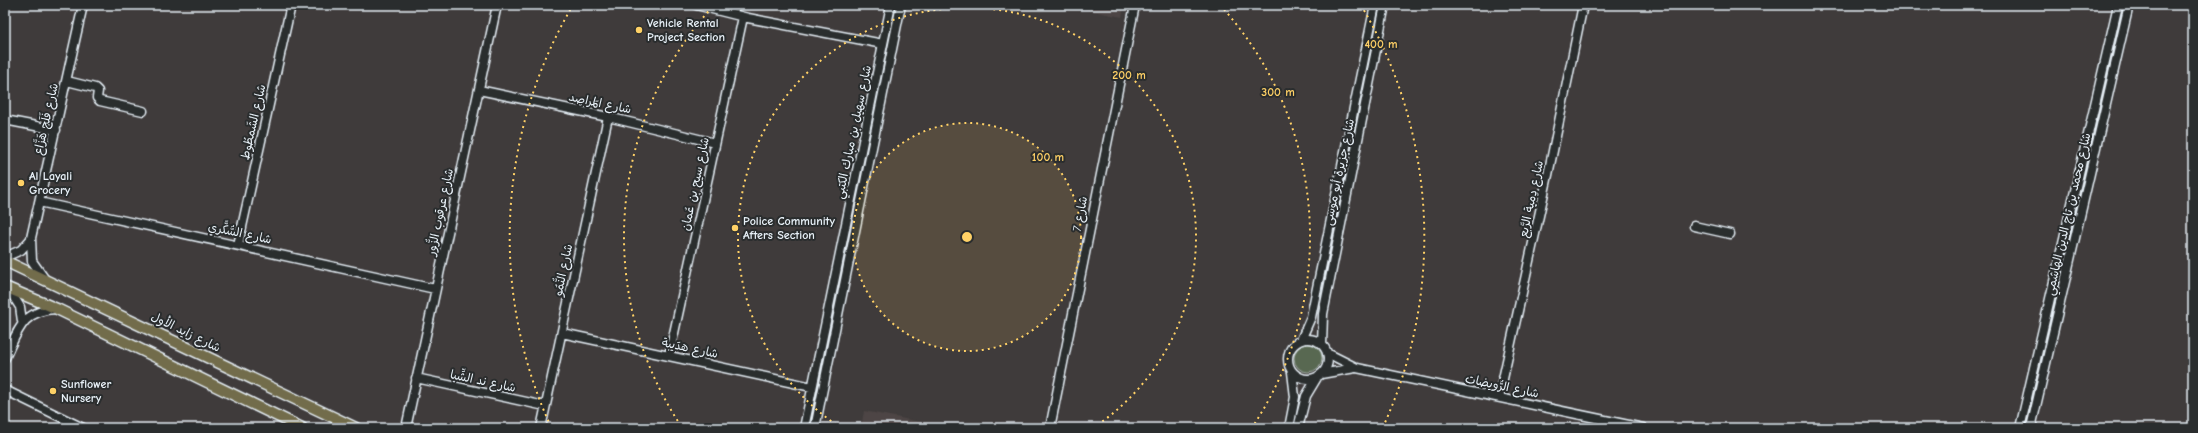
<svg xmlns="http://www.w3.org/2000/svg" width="2198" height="433" viewBox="0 0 2198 433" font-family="'Comic Neue','Playpen Sans Arabic',sans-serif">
  <rect width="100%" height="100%" fill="#3f3b3b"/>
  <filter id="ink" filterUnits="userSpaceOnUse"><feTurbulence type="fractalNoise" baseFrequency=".025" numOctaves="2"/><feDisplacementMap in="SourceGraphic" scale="8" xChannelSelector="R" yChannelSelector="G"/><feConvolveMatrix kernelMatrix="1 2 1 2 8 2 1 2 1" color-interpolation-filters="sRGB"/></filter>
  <g filter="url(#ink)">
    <!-- built -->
    <path fill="#4d4544" d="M1063,5h61l-2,12z
      M864,411l87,17h-90z"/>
    <!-- green -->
    <path fill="#596851" stroke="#a0aca4" d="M1294 358a14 14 0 1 1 28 0a14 14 0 1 1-28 0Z"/>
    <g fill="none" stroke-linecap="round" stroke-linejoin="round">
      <defs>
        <path id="minor" d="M696,5l52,13 135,26
          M67,81l28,7 3,3 -1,7 3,3 43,10
          M479,90l129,27 107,26
          M5,120l51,10
          M39,202l396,87
          M1694,226l36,8
          M238,245l53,-240
          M5,257l16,-7 10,-11
          M44,278l-12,-17 -1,-23 52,-233
          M8,288l12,19 2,14
          M562,333l250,54
          M1288 359a20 20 0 1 1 40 0a20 20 0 1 1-40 0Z
          M1301,340l10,-23 64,-312
          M1322,345l1,-31 62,-309
          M1327,353l30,15 286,60
          M669,356l74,-339
          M5,358c13,-27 17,-48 51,-49
          M1321,374l34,-6
          M416,378l129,28
          M5,390l78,38
          M1499,397l49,-222 35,-170
          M406,428l91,-423
          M541,428l67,-311
          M804,428l87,-423
          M815,428l86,-423
          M1050,428l85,-423
          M1289,428l6,-31 -3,-25
          M1298,428l8,-32 12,-20
          M2020,428l98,-423
          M2031,428l98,-423"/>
        <path id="major" d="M5,261l351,167
          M5,287l52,22 245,119"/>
      </defs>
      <!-- minor casing -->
      <use href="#minor" stroke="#e8f1f8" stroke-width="11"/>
      <!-- major casing -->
      <use href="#major" stroke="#e8f1f8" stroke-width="13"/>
      <!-- minor -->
      <use href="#minor" stroke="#2a2d2e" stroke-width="8"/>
      <!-- major -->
      <use href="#major" stroke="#726c4b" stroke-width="10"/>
    </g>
  </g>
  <!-- distance rings -->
  <circle cx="967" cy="237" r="114" fill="#ffd166" fill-opacity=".12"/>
  <g fill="none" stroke="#ffd166" stroke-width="2" stroke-dasharray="2 4">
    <circle cx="967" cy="237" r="114"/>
    <path d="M841 428A229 229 0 1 1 1093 428"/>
    <path d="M681 426A343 343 0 0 1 714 5M1220 5A343 343 0 0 1 1253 426"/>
    <path d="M551 427A457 457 0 0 1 573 5M1361 5A457 457 0 0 1 1383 427"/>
  </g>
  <!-- markers -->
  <g fill="#ffd166" stroke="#2a2d2e" stroke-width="1.5">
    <circle cx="639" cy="30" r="4"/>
    <circle cx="21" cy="183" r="4"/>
    <circle cx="735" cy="228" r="4"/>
    <circle cx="53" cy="391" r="4"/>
  </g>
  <g text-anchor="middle" stroke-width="4" stroke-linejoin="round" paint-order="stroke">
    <!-- poi labels -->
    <g font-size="12" font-weight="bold" fill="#e8f1f8" stroke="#2a2d2e" text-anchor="start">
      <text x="647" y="27">Vehicle Rental<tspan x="647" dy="14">Project Section</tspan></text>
      <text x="29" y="180">Al Layali<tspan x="29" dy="14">Grocery</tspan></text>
      <text x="743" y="225">Police Community<tspan x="743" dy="14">Afters Section</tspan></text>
      <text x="61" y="388">Sunflower<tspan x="61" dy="14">Nursery</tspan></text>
    </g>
    <!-- street labels -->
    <g font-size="12" fill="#e8f1f8" stroke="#2a2d2e">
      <text transform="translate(600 103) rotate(12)" y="4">شارع المَراصِد</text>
      <text transform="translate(46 119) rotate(-77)" y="4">شارع فَلَج هَزَّاع</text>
      <text transform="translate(253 122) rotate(-77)" y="4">شارع الشَمطُوط</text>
      <text transform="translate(853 132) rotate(-78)" y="4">شارع سهيل بن مبارك الكتبي</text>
      <text transform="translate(1339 172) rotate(-78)" y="4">شارع جزيرة أبو موسى</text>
      <text transform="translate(695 184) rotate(-78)" y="4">شارع سيح بن عُمان</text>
      <text transform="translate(1531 199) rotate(-78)" y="4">شارع دِمية الرَّبع</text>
      <text transform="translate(440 212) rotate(-78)" y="4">شارع عرقوب الزُّور</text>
      <text transform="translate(1080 214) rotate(-79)" y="4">شارع 7</text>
      <text transform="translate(2068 214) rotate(-77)" y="4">شارع محمد بن تاج الدين الهاشمي</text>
      <text transform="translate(240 233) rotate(12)" y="4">شارع السُّكَّري</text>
      <text transform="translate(563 270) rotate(-78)" y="4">شارع النُّمُو</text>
      <text transform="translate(186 332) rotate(26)" y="4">شارع زايد الأول</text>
      <text transform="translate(690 348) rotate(12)" y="4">شارع هدَيبة</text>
      <text transform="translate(483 381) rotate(12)" y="4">شارع ند الشِّبا</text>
      <text transform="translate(1502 386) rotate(12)" y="4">شارع الرُّويضات</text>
    </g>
  </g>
  <circle cx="967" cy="237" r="6" fill="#ffd166" stroke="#2a2d2e" stroke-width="2"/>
  <g font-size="12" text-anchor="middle" font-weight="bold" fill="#ffd166" stroke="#2a2d2e" stroke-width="4" stroke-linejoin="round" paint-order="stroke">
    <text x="1381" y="48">400 m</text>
    <text x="1129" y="79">200 m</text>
    <text x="1278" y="96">300 m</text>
    <text x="1048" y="161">100 m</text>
  </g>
  <!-- margin -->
  <rect width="2198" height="433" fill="none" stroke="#2a2d2e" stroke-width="20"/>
  <rect x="10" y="10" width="2178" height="413" fill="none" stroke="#e8f1f8" stroke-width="1.5" filter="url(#ink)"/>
</svg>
